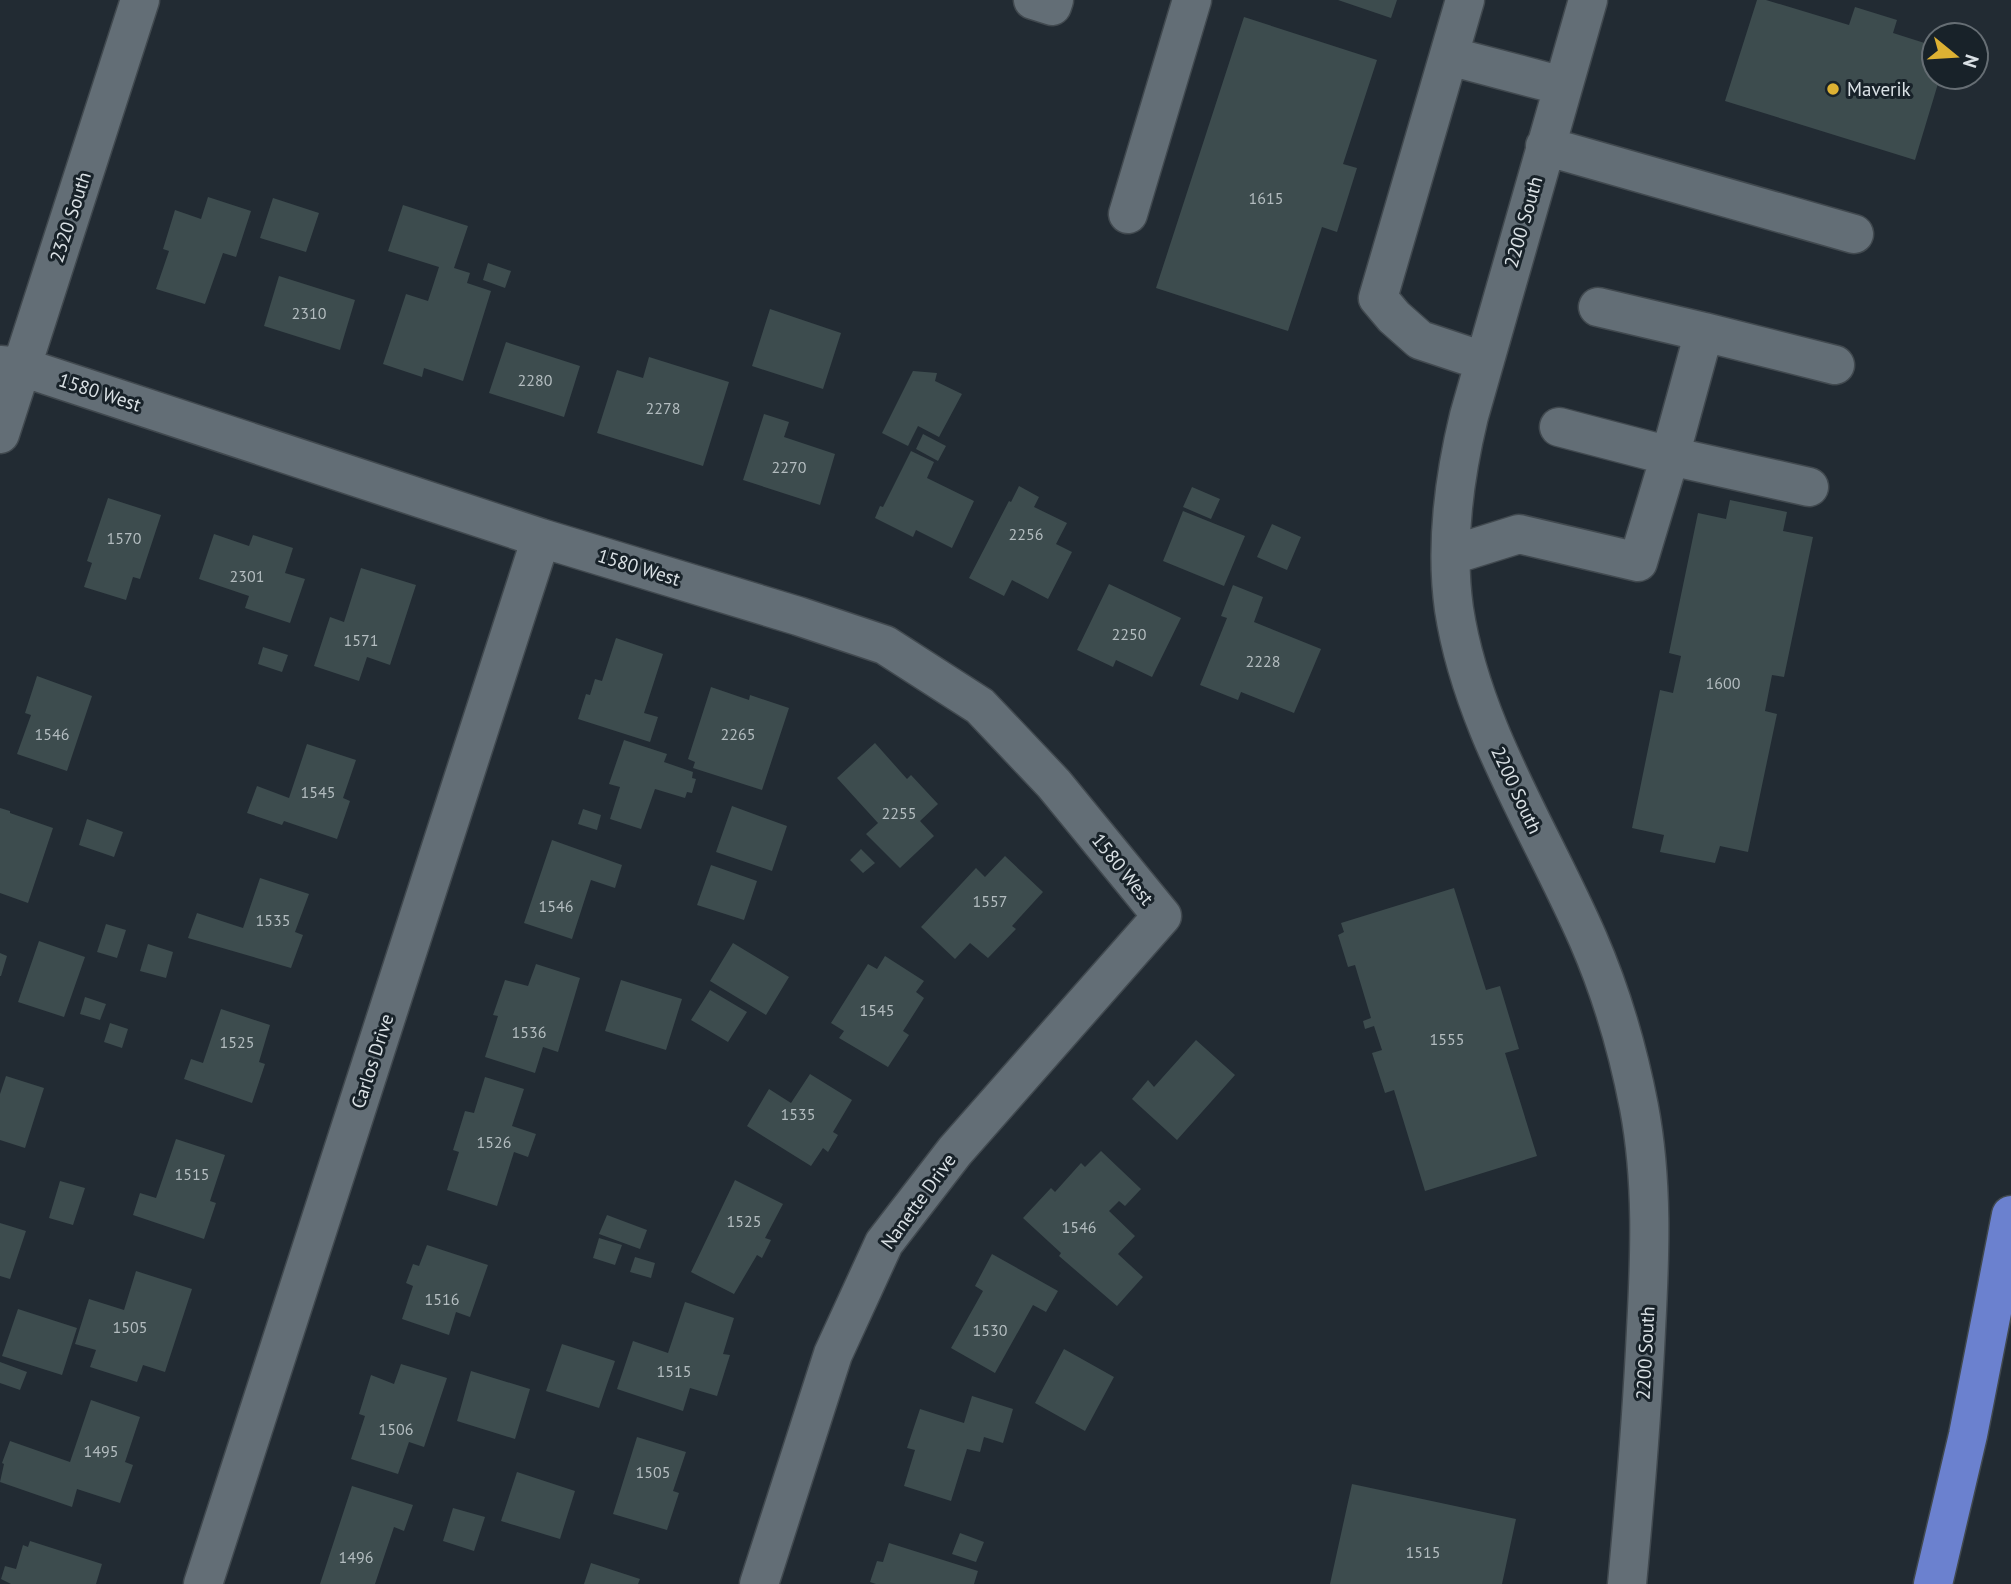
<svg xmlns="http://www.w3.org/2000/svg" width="2011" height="1584" viewBox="0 0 2011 1584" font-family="'PT Sans',sans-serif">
  <rect width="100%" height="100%" fill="#222b33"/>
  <!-- building -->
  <path fill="#3d4c4e" d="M1338,0h59l-6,18z
    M1757,0h9l83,25 6,-18 42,13 -4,13 41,13v31h6l-25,83 -190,-59z
    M1244,17l133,43 -34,104 14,4 -20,64 -15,-5 -34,104 -132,-43z
    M208,197l43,14 -15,46 -13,-4 -18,51 -49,-15 13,-38 -6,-2 12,-39 26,9z
    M273,198l46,15 -13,39 -46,-14z
    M403,205l65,21 -14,42 16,5 -3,10 24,8 -28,90 -39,-13 -2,9 -39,-13 23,-70 22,7 11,-34 -51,-16z
    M488,263l23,8 -6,17 -22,-8z
    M279,276l76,24 -15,50 -76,-24z
    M770,309l71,24 -18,56 -71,-23z
    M506,342l74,24 -16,51 -75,-24z
    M649,357l80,25 -26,84 -106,-33 20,-63 26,8z
    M913,371l24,2 -2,8 27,13 -23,43 -21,-11 -10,20 -26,-13z
    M764,414l25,8 -5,15 51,17 -15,51 -77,-25z
    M923,434l23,12 -8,15 -22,-12z
    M911,451l23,11 -7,16 47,23 -22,47 -36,-18 -3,7 -38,-19 5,-12 3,1z
    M1019,486l20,11 -5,10 33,16 -11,21 16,8 -24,47 -36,-19 -8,16 -35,-18 40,-77 2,1z
    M1192,487l28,12 -9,20 -28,-12z
    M108,498l53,17 -21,64 -7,-2 -7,23 -42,-13 8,-24 -5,-2z
    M1730,500l57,12 -4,19 30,6 -29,140 -12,-2 -7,36 12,3 -29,138 -28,-6 -5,17 -55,-11 4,-17 -32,-7 28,-138 13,3 8,-37 -12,-3 29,-140 28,6z
    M1183,511l62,25 -21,50 -61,-25z
    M1272,524l29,13 -14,33 -30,-13z
    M214,534l35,12 4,-11 40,13 -8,25 20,6 -15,44 -45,-15 4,-12 -50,-17z
    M361,568l55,17 -26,80 -23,-8 -8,24 -45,-15 16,-49 14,5z
    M1109,584l72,34 -29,59 -36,-17 -3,7 -36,-17z
    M1233,585l30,12 -9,25 67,27 -27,64 -53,-21 -3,8 -38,-15 27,-67 -6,-2z
    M616,638l47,16 -19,59 14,4 -8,25 -72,-23 8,-25 4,1 5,-16 7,2z
    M263,647l25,8 -6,17 -24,-8z
    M37,676l55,20 -25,75 -50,-17 14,-39 -6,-2z
    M711,687l38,13 1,-5 39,13 -27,82 -69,-22 2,-6 -7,-3z
    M624,740l43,14 -3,8 29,10 -1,6 4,1 -4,14 -5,-1 -2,6 -30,-9 -14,40 -31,-10 10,-32 -11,-3z
    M875,743l32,36 4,-4 27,29 -18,17 14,15 -34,32 -34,-34 12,-11 -41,-45z
    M307,744l49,16 -13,38 7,3 -13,38 -53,-18 -2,4 -35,-12 10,-27 32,12z
    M732,806l55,20 -15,45 -56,-19z
    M0,808l10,3v2l43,15 -25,75 -28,-10z
    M583,809l18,6 -4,15 -19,-6z
    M87,819l36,13 -9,25 -35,-12z
    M552,840l70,25 -7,23 -24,-8 -19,59 -48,-16z
    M861,849l14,14 -12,10 -13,-13z
    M1005,856l38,36 -31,34 4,3 -28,29 -18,-15 -15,16 -34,-32 55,-59 9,9z
    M711,865l46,16 -13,39 -47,-15z
    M260,878l49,16 -14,38 8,3 -12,33 -103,-30 9,-25 46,15z
    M1454,888l32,102 14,-4 19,63 -14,4 32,103 -112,35 -31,-101 -9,3 -13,-40 10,-3 -8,-24 -9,3 -2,-8 8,-3 -16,-53 -7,2 -10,-32 6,-3 -3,-9z
    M106,924l20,6 -9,28 -20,-6z
    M39,941l46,16 -21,60 -46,-15z
    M733,943l56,34 -23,38 -56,-34z
    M148,944l25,8 -7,26 -26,-7z
    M0,953l7,3 -6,20h-1z
    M885,956l39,25 -8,11 8,6 -21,33 6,4 -21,32 -49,-29 5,-7 -13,-8 37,-59 9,5z
    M536,964l44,14 -22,74 -15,-5 -8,26 -50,-16 13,-41 -5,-1 12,-35 23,6z
    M621,980l61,19 -16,51 -61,-19z
    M710,990l37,22 -19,30 -37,-22z
    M85,997l21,7 -6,16 -20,-6z
    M221,1009l49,16 -11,37 6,2 -13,39 -68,-24 7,-20 12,4z
    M110,1023l18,6 -6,19 -18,-6z
    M1196,1040l39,35 -58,65 -45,-41 16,-19 6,7z
    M810,1074l42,26 -19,32 5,3 -10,17 -5,-4 -12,18 -64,-40 22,-37 22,14z
    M6,1076l38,12 -19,60 -25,-8v-46z
    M485,1077l39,12 -12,37 24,8 -8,23 -14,-5 -17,54 -50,-16 12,-38 -6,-2 12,-39 9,2z
    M176,1139l49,16 -15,46 6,2 -12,36 -71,-24 7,-22 16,5z
    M1101,1151l40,38 -16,17 -6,-5 -10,10 26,25 -17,18 25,23 -26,29 -58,-50 2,-3 -38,-35 28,-30 4,4 26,-29 4,4z
    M735,1180l48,24 -18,34 6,2 -9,18 -5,-3 -23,39 -43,-22z
    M60,1181l25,7 -12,37 -24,-7z
    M607,1215l40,15 -7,19 -41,-15z
    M0,1223l26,8 -16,48 -10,-3z
    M599,1238l23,7 -7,20 -22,-7z
    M427,1245l61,20 -18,52 -14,-5 -7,23 -47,-16 11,-33 -7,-3 7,-19 6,2z
    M992,1254l66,37 -12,21 -13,-7 -38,68 -44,-25 32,-57 -8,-5z
    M635,1257l20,6 -4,15 -21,-6z
    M136,1271l56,18 -27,83 -22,-7 -6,17 -47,-15 6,-17 -21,-6 14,-45 35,11z
    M685,1302l49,16 -11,36 7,1 -13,41 -27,-8 -7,23 -66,-22 16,-48 35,12z
    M18,1309l59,19 -15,47 -60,-19z
    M562,1344l53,17 -16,47 -53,-17z
    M1064,1349l50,28 -29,54 -50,-28z
    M0,1362l27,10 -7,18 -20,-7z
    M401,1364l46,14 -23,69 -15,-5 -11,32 -47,-15 14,-43 -6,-2 12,-39 23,9z
    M471,1371l59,18 -15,50 -58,-18z
    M972,1396l41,13 -10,34 -19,-6 -4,15 -13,-3 -16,52 -47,-15 11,-36 -8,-2 13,-39 44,14z
    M91,1400l49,17 -15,45 8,3 -13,38 -43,-14 -5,18 -72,-25 4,-18 -2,-1 8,-22 60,21z
    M637,1437l49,15 -13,39 6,2 -12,37 -54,-16z
    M517,1472l58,19 -15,48 -59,-18z
    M1352,1484l164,35 -14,65h-172z
    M352,1486l61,19 -9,26 -10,-4 -19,57h-55z
    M453,1508l32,9 -11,34 -31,-10z
    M960,1533l24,9 -8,20 -24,-8z
    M30,1541l72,23 -6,20h-85l-10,-5 4,-13 11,3 7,-24 5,2z
    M889,1543l89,28 -4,13h-98l-6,-2 7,-21 6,1z
    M591,1563l49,16 -2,5h-54z"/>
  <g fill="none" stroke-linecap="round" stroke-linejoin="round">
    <defs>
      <path id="minor" d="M1033,0l19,6 2,-6
        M1465,0l-87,298 16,19 26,23 63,21
        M1588,0l-119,416c-15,62 -24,129 -15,193 18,118 87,222 134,330 23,53 40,111 51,168 14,74 11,149 7,223 -4,85 -11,169 -19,254
        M1449,56l114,30
        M1545,146l309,88
        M1128,214l64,-214
        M1598,307l106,25
        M0,365l22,2 519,171 257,78 87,29 95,61 74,78 108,132 -207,235 -71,92 -51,111 -74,230
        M1559,427l111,29 34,-124 131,33
        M0,434l140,-434
        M1452,555l67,-21 119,28 32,-106 139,31
        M203,1584l338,-1046"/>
      <path id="highway" d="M1933,1584l35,-149 43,-220"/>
    </defs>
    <!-- minor casing -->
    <use href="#minor" stroke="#41494f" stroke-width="41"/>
    <!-- highway casing -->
    <use href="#highway" stroke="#41494f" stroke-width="41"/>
    <!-- minor -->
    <use href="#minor" stroke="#636e76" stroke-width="38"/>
    <!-- highway -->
    <use href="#highway" stroke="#6b81cf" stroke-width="38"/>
  </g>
  <!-- markers -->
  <circle fill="#ddb133" stroke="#182229" stroke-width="2.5" cx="1833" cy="89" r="7"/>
  <g text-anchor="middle" stroke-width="6" stroke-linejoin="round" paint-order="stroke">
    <!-- number labels -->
    <g font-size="16" fill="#b3bcbf">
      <text x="1266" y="204">1615</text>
      <text x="309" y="319">2310</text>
      <text x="535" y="386">2280</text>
      <text x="663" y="414">2278</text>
      <text x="789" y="473">2270</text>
      <text x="1026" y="540">2256</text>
      <text x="124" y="544">1570</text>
      <text x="247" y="582">2301</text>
      <text x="1129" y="640">2250</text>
      <text x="361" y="646">1571</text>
      <text x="1263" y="667">2228</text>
      <text x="1723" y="689">1600</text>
      <text x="52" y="740">1546</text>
      <text x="738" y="740">2265</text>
      <text x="318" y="798">1545</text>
      <text x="899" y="819">2255</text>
      <text x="990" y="907">1557</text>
      <text x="556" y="912">1546</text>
      <text x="273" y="926">1535</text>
      <text x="877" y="1016">1545</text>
      <text x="529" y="1038">1536</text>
      <text x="1447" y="1045">1555</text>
      <text x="237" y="1048">1525</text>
      <text x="798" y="1120">1535</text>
      <text x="494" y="1148">1526</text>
      <text x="192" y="1180">1515</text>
      <text x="744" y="1227">1525</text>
      <text x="1079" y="1233">1546</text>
      <text x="442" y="1305">1516</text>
      <text x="130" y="1333">1505</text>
      <text x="990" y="1336">1530</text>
      <text x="674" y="1377">1515</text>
      <text x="396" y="1435">1506</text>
      <text x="101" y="1457">1495</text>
      <text x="653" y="1478">1505</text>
      <text x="1423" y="1558">1515</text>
      <text x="356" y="1563">1496</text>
    </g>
    <!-- poi labels -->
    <g font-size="19" fill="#dae1e5" stroke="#182229" text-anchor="start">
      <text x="1847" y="96">Maverik</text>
    </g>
    <!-- street labels -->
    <g font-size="19" fill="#dae1e5" stroke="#182229">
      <text transform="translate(70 217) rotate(-72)" y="7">2320 South</text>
      <text transform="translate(1523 222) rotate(-74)" y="7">2200 South</text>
      <text transform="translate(100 392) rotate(18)" y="7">1580 West</text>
      <text transform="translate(639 567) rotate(17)" y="7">1580 West</text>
      <text transform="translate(1517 790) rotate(65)" y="7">2200 South</text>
      <text transform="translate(1123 869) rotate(51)" y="7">1580 West</text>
      <text transform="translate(372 1061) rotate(-72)" y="7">Carlos Drive</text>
      <text transform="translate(918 1201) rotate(-54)" y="7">Nanette Drive</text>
      <text transform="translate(1645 1353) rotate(-87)" y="7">2200 South</text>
    </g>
  </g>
  <!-- north arrow -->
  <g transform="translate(1955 56) rotate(108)"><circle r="33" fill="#182229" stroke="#666e74" stroke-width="2"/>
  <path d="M0-5L12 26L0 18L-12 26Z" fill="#ddb133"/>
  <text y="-10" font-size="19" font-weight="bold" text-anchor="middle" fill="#dae1e5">N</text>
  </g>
</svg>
